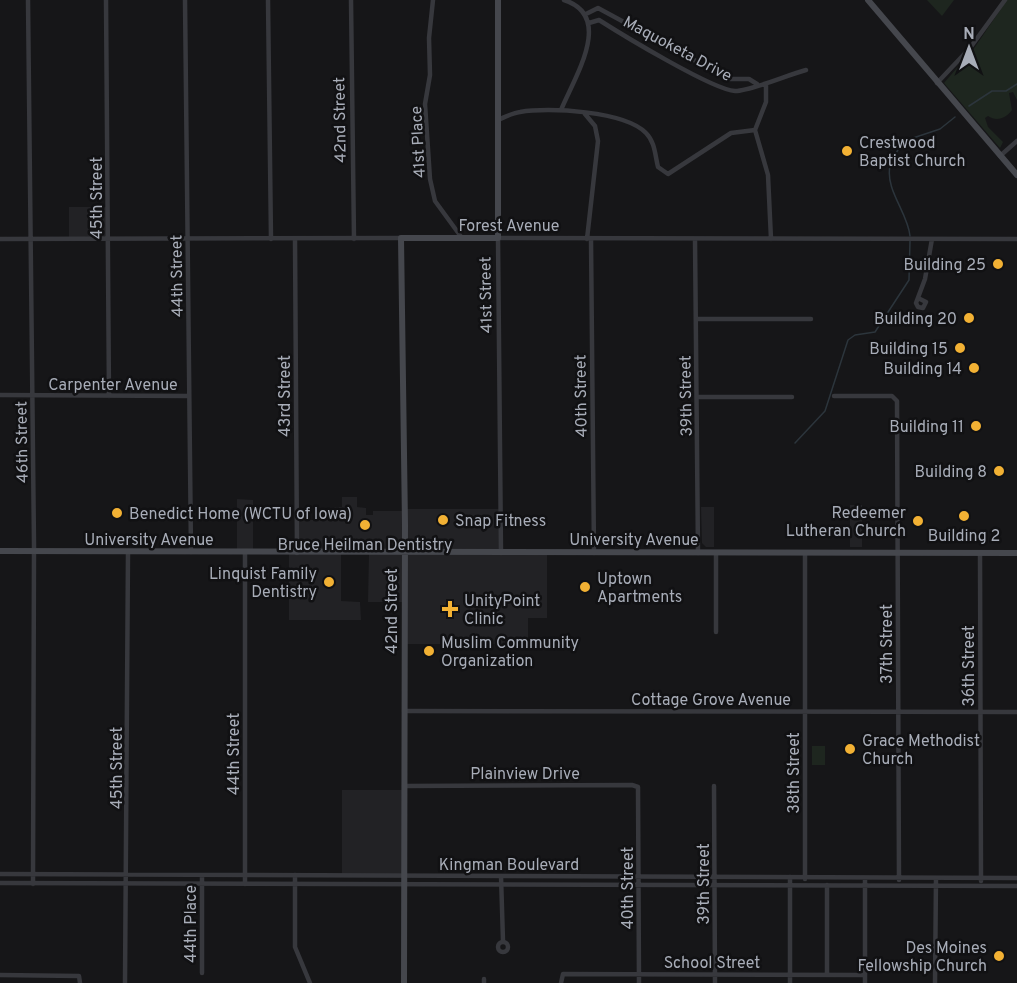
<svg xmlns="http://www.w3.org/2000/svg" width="1017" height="983" viewBox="0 0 1017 983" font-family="Overpass,sans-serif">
  <rect width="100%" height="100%" fill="#161618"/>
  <!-- built -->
  <path fill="#222225" d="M69,207h39v32h-39z
    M342,497h15v10l9,1v7h7v-4h31v-2h97v44h46v65h-19v26h-124v-42h-36l1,-49h-28v48l19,1 1,18h-72v-67h7v-33h31l1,-12 14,-1z
    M237,499l16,1v52h-16z
    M850,505h12v42h-12z
    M701,507h13v40h-8l-4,-4z
    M342,790h62v86l-62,-1z"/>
  <!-- green -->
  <path fill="#1e261f" d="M927,0h27l-12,16z
    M1007,0h10v100l-4,-8 -4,1 3,17c-6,8 -15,12 -24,6l-3,2 3,9 15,15 -3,6 -56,-65 31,-36z
    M812,746h13v19h-13z"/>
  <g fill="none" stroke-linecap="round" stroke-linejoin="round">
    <!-- stream -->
    <path stroke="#2c353c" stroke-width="1.5" d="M969,106l23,-15h14l11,-7
      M910,236c-2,-23 -25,-46 -20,-70 2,-9 9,-17 14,-25l36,-12 15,-12
      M795,443l30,-32 23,-71 7,-5 20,-3 34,-52 1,-39"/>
    <!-- street -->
    <path stroke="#37383d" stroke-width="4.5" d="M28,0l6,545 -1,339
      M106,0l3,396
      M185,0l6,552
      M268,0l3,239
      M351,0l3,239
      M433,0l-4,38 1,37 -5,29 5,75 5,22 27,37
      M586,14l12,-6 131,71h20l8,5
      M589,23l10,-3c22,14 114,70 136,71 16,0 52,-16 71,-21
      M937,83l33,-35 35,-48
      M766,84v18l-11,28 13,45 3,64
      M561,110c13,-32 54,-94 3,-110
      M585,114l10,12 3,15 -11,98
      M498,120c7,-3 14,-7 22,-8 28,-5 105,-1 126,21 9,9 9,22 12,34l10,7 63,-41 24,-3
      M1000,156l17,-15
      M0,239l401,-1
      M295,239l2,314
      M591,239l3,314
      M695,239l3,314
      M920,299l6,3 -3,6 -5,-1 -2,-4 9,-24 7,-40
      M696,319h115
      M0,395l189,1
      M834,396h58l5,5 2,479
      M697,397h95
      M245,552v332
      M501,553l-3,-315 519,1
      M805,553v326
      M980,553l1,328
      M716,632v-79
      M404,711l613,1
      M404,786l228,-1 6,2 1,196
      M714,786l1,197
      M0,874l1017,4
      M202,875v98
      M295,875v72l15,36
      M501,876l2,65
      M790,877v106
      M865,878v105
      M0,883l1017,3
      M827,885v90
      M498 947a5 5 0 1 1 10 0a5 5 0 1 1-10 0Z
      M0,975l79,1 1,7
      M125,983l3,-431
      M484,983v-4
      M561,983l2,-9 302,1
      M935,983l1,-105"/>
    <!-- secondary -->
    <path stroke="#45474d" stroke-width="6" d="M868,0l149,175
      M0,551l1017,2
      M404,983l1,-458 -4,-287h97v-238"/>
  </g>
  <!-- markers -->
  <g fill="#f2b134" stroke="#111113" stroke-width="2">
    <circle cx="847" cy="151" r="6"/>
    <circle cx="998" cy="264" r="6"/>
    <circle cx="969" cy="318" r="6"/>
    <circle cx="960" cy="348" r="6"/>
    <circle cx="974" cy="368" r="6"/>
    <circle cx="976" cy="426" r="6"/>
    <circle cx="999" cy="471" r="6"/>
    <circle cx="117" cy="513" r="6"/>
    <circle cx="964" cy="516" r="6"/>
    <circle cx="443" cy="520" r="6"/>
    <circle cx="918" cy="521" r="6"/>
    <circle cx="365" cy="525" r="6"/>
    <circle cx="329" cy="582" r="6"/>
    <circle cx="585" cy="587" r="6"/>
    <path d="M447 600h6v6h6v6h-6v6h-6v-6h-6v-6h6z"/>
    <circle cx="429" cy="651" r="6"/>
    <circle cx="850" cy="749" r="6"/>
    <circle cx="999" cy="956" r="6"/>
  </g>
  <g text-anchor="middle" stroke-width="5" stroke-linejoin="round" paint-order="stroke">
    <!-- street labels -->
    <g font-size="16" fill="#a8adb8" stroke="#111113">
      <text transform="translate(678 48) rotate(28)" y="6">Maquoketa Drive</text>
      <text transform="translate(339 120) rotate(-91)" y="6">42nd Street</text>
      <text transform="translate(417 142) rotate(-93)" y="6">41st Place</text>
      <text transform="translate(96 198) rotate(-90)" y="6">45th Street</text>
      <text x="509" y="231">Forest Avenue</text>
      <text transform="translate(176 276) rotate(-91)" y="6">44th Street</text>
      <text transform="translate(485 295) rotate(-91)" y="6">41st Street</text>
      <text x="113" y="390">Carpenter Avenue</text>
      <text transform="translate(284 396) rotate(-90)" y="6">43rd Street</text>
      <text transform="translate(580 396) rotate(-91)" y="6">40th Street</text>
      <text transform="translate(685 396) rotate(-91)" y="6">39th Street</text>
      <text transform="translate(21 442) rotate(-91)" y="6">46th Street</text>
      <text x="149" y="545">University Avenue</text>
      <text x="634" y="545">University Avenue</text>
      <text transform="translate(391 611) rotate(-90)" y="6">42nd Street</text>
      <text transform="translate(886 644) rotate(-90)" y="6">37th Street</text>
      <text transform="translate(968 666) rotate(-90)" y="6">36th Street</text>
      <text x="711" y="705">Cottage Grove Avenue</text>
      <text transform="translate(233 754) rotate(-90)" y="6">44th Street</text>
      <text transform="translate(116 768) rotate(-90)" y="6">45th Street</text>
      <text x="525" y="779">Plainview Drive</text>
      <text transform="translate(793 773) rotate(-90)" y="6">38th Street</text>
      <text x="509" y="870">Kingman Boulevard</text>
      <text transform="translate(703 884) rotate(-90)" y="6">39th Street</text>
      <text transform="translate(627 888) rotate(-90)" y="6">40th Street</text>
      <text transform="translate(190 924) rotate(-90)" y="6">44th Place</text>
      <text x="712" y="968">School Street</text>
    </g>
    <!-- poi labels -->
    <g font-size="16" fill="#a8adb8" stroke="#111113" text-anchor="end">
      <text x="859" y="148" text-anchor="start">Crestwood<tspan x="859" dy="18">Baptist Church</tspan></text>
      <text x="986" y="270">Building 25</text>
      <text x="957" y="324">Building 20</text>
      <text x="948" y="354">Building 15</text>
      <text x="962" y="374">Building 14</text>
      <text x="964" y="432">Building 11</text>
      <text x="987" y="477">Building 8</text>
      <text x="906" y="518">Redeemer<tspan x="906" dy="18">Lutheran Church</tspan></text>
      <text x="129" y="519" text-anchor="start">Benedict Home (WCTU of Iowa)</text>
      <text x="455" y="526" text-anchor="start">Snap Fitness</text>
      <text x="964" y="541" text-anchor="middle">Building 2</text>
      <text x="365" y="550" text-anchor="middle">Bruce Heilman Dentistry</text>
      <text x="317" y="579">Linquist Family<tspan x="317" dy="18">Dentistry</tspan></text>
      <text x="597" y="584" text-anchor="start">Uptown<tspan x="597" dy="18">Apartments</tspan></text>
      <text x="464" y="606" text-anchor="start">UnityPoint<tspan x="464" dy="18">Clinic</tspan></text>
      <text x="441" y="648" text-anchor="start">Muslim Community<tspan x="441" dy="18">Organization</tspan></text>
      <text x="862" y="746" text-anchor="start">Grace Methodist<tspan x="862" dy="18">Church</tspan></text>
      <text x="987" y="953">Des Moines<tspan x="987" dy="18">Fellowship Church</tspan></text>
    </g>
  </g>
  <!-- north arrow -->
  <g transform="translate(969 48)" stroke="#111113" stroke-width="4.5" paint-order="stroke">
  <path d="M0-4.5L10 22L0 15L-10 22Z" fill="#a8adb8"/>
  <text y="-9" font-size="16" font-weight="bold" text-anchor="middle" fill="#a8adb8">N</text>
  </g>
</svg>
